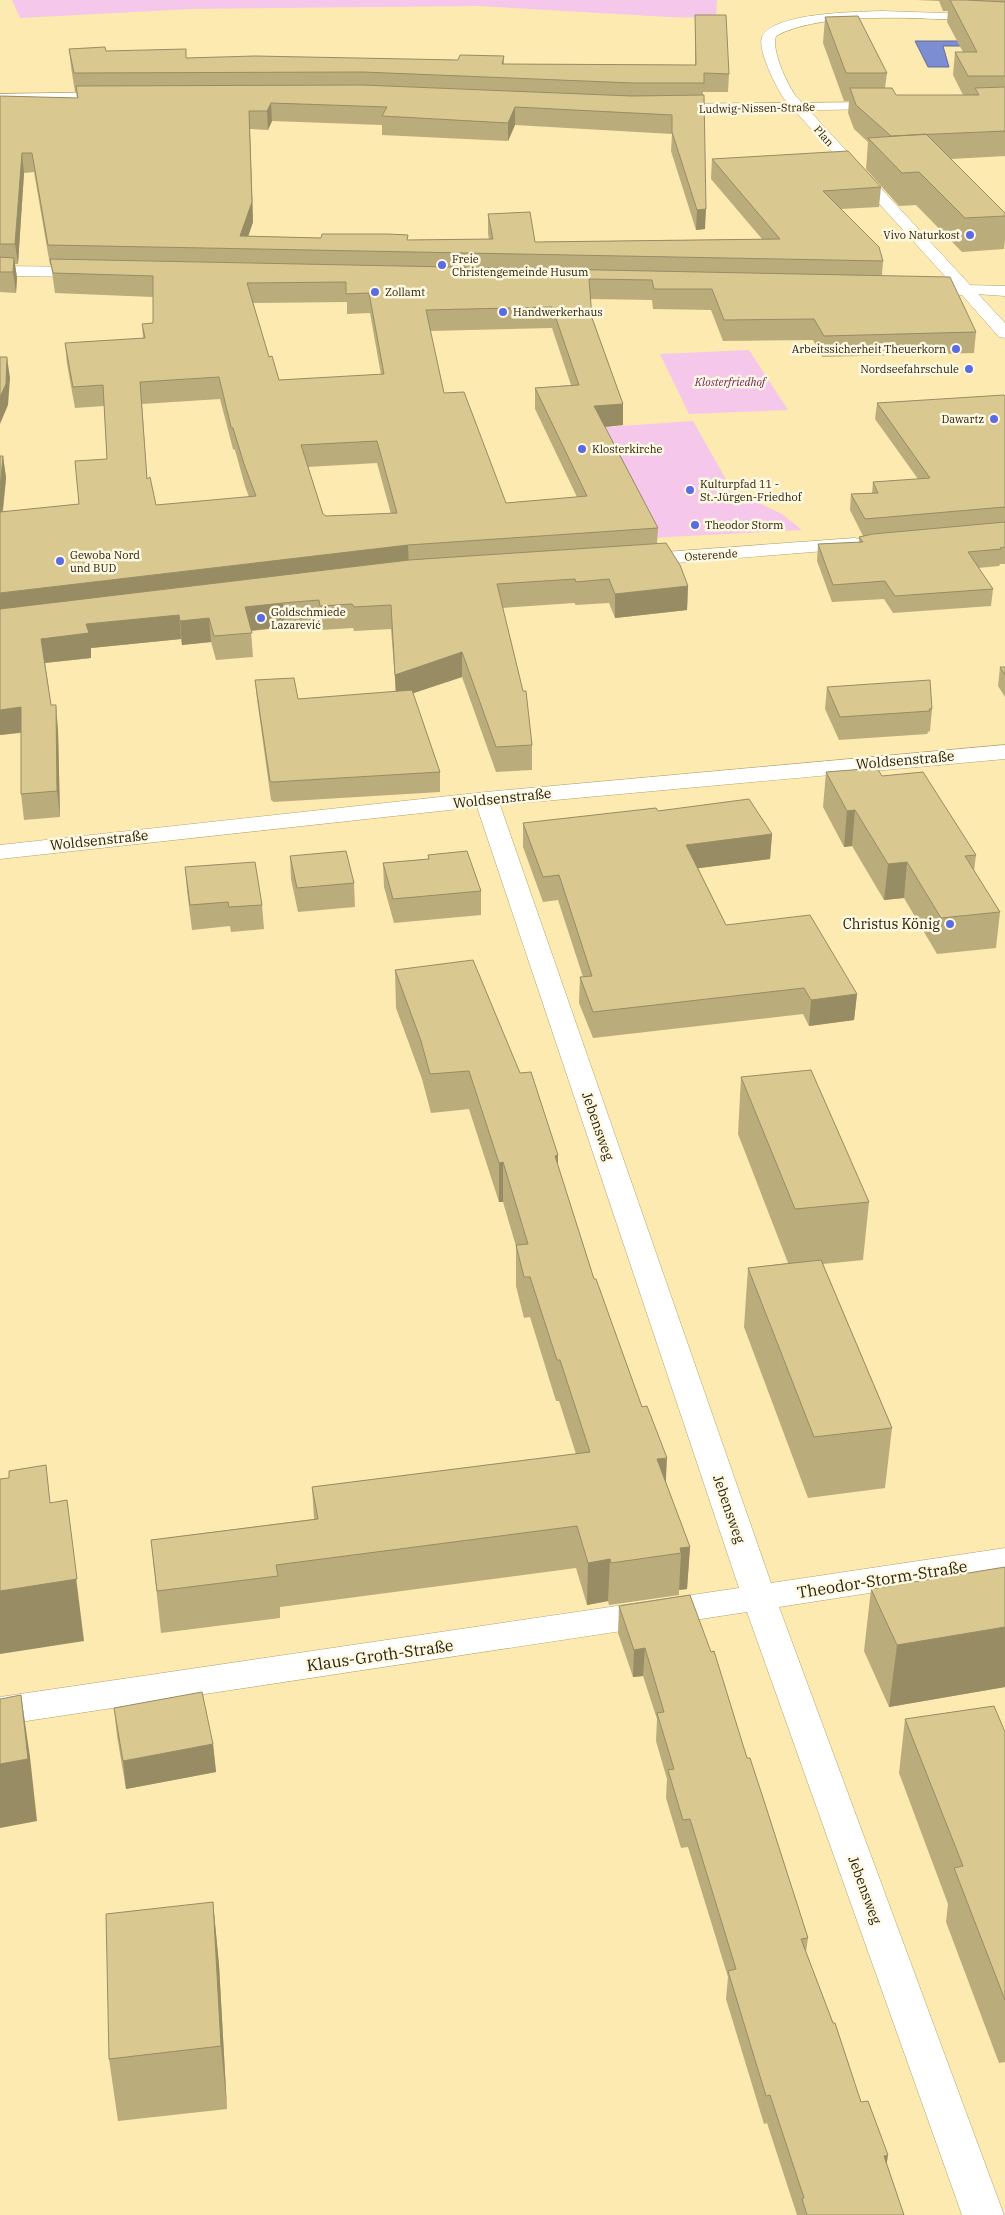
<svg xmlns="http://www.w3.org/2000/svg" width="1005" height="2215" viewBox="0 0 1005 2215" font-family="'IBM Plex Serif',serif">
  <rect width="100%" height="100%" fill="#fceab1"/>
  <!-- green -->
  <path fill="#f4c7eb" d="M12,0h705l-1,18 -47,-1 -191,-11 -287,3 -171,9z
    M749,350l39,60 -99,4 -29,-60z
    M693,421l39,69 50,24 20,16 -152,8 -57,-110z"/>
  <!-- water -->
  <path fill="#7d8dd2" stroke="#646d97" d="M915,41h68l3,5h-43l6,21h-21z"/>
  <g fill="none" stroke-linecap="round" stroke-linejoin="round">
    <defs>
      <path id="minor" d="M114,92l7,4 -2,3 -119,3v-8z
        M886,102l7,4 -2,3 -224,3 -7,-4 7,-4z
        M967,285l38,1v10l-44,-3 -2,-3 2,-3z
        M1005,745v14l-505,46 271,778 234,-35v24l-226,35 225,608h-42l-215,-603 -747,113v-28l739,-109 -262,-781 -477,52v-14l486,-53z"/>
      <path id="secondary" d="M882,11l123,4v8c-59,-3 -179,-15 -229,13 -5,14 11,47 19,59l210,228v15l-6,-1 -37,-42 -49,-3 -2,-3 2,-3 40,-1 -168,-185c-8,-11 -28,-50 -23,-63 11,-25 96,-25 120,-26z
        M0,266l88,1 6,2 2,3 -2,3 -6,2 -88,-1z
        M855,538l7,2 3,4 -3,4 -224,18 -7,-2 -3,-4 3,-4 7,-2z"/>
    </defs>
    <!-- minor casing -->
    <use href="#minor" stroke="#b3a26c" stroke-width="1"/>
    <!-- secondary casing -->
    <use href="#secondary" stroke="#b3a26c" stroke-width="1"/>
    <!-- minor -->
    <use href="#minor" fill="#fff" fill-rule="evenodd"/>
    <!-- secondary -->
    <use href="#secondary" fill="#fff" fill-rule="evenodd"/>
  </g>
  <!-- wall -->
  <path fill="#bbac7c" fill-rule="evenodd" d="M916,0h89v156l-54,3 54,54v27l-1,9 -42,3 -46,-47 -17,1 -33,-37 2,-27 -14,-13 -6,-16 1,-12h-5l-21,-58 2,-26 62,56 -2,15 11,7h67l-10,-20 2,-23h8l-16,-30 1,-11h-5l-4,-10z
    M695,15l34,59 -1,18h-25l2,137 -9,1 -25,-79 1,-17 -157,-9 -7,16 -126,-6v-10l-110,-4 -4,9 -18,-1 3,93 -5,14 160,4 81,-1 -1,-5v-20l47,28 227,-3 -51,-60 1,-20 169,28 -2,20 -38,2 42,52 -1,14 94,57 -2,21 -152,4 -9,-17 -90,1 -12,-31 -58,-1 -1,-9 -62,-1 2,19 31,86v21l-18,2 53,101 -1,15 31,43 -1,24 -72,8 -6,-15 -33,2 -2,-2 -72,5 30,137v25l-36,2 -34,-95 -49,16 27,79v20l-166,10 -3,-2 -14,-101 -2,-19 43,19 98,-7 -5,-63 -37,2 -1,-3 -32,2 -1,-6 -36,3 -33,4 2,26 -37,3 -5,-18 -29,3 -1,-6 -90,9v10l-46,5 6,42 7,25 2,87 -36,3 -3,-26v-61l-21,2 3,-279 3,22 -3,34 76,-8 28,-45 -3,-53 -29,2 -8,-44 -2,-21 78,-5 -1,-14 11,-1v-26l-98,-4 -4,-28h-1l-16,-93 -10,1 -6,91h-3l2,14 -1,15 -16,-1v-196l77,2 -1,-6h-1l-4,-25 -2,-18 118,9 271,2 46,-4v8l191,1zM347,302v12l23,-1 11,62 -102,5 -10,-23 -16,-54zM552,328l19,57 -36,3v21l42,88 -71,6 -62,-110 -14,-62zM220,399l13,50 2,1 10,36 4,11 -93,8 -9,-26 -5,-75zM377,463l14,51 -65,2 -3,-2 -15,-47z
    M1005,396v168h-5l-1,2 -21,2 15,21 -2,17 -98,7 -9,-14 -52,3 -15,-41 1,-17 41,-2v-5l4,-1 -13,-26 1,-16 21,-1 1,-11 45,-3 -43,-60 2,-16z
    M1000,667h5v30l-7,-11z
    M827,687l105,22 -2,22 -2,1 -1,2 -88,6 -14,-31z
    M826,772l56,4 94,79 -2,16 26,41 -4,36 -59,6 -33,-56 -20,2 -32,-54 -8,1 -21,-40z
    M658,811l114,23 -2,25 -72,9 28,57 131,69 -3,26 -45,6 -6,-12 -210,24 -14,-35 1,-26h3l-25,-77 -15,2 -20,-55v-24z
    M428,855l53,36v24l-87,8 -10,-36 -1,-24 45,-4z
    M290,856l64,27 1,24 -57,5 -7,-33z
    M185,867l77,38 2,24 -33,3 -1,-6 -38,4 -5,-39z
    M395,970l125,103 38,82v11l36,113 72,204 24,64 -3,42 -8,1v5l-70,10 -1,-4 -21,4 -11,-37 -296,39v11l-119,15 -10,-93 163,-21 -2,-32 264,-33 -17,-53h-3l-26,-84 -6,1 -8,-32v-40l-13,-44h-4l-30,-93 -38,4 -9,-34 -26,-71z
    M741,1077l128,125 -6,58 -40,4 69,164 -7,60 -77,10 -64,-171 4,-59 40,-5 -50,-129z
    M1005,1567v120l-116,20 -25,-56 7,-62z
    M619,1606l128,152 61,180 -2,14 55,150 26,63 17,50h-107l-30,-92 -3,1 -38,-125 2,-22 -40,-130 -7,1 -15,-50 1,-19 -11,-38 1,-22 -14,-43 -10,1 -15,-44z
    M114,1708l99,36 3,28 -90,17 -9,-53z
    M905,1719l100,13v330l-6,1 -53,-141 2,-18 -49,-131z
    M213,1902l6,63 8,144 -109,12 -9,-62z"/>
  <!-- shaded-wall -->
  <path fill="#988c65" d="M271,103l1,18 -4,9 -1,-19z
    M515,107v18l-7,16v-18z
    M249,111l4,111 -9,27 -4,-13z
    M22,153l2,20 -6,91 -3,-20z
    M706,209l-1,20 -9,1 1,-20z
    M14,258l3,20 -1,15 -3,-21z
    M7,357l3,21 -2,27 -8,19v-27z
    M623,404v21l-30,3 1,-22z
    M3,456l3,22 -6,57v-46z
    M408,545l1,23 -409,49v-24z
    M688,586l-1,24 -72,8v-24z
    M283,603l1,24 -38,4 -1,-24z
    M179,615l2,24 -90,9v10l-47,5 -3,-24 45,-15z
    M209,618l2,24 -29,3 -2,-24z
    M462,652v25l-66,22 -1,-24z
    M56,705l2,25 2,87 -3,-26z
    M21,707l3,25 -24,3v-25z
    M855,810l-3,36 -8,1 3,-36z
    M772,834l-2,25 -85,11 1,-25z
    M907,862l-3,36 -20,2 4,-36z
    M857,994l-3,26 -45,6 2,-26z
    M558,1155v40l-3,-39z
    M503,1162v40h-4v-39z
    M667,1458l-2,41 -8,-40z
    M690,1547l-3,42 -8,1 2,-37 -1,-5z
    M610,1559l-2,42 -21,4 1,-42z
    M74,1561l10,80 -84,13v-63z
    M1005,1627v60l-116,20 8,-62z
    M645,1648l-2,28 -10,1 1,-27z
    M21,1695l9,62 7,64 -37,7v-64z
    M213,1744l3,28 -90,17 -3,-28z
    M213,1902l6,63 8,144 -6,-63z
    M888,2155l-4,28v-27z"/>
  <!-- building -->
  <path fill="#d9c890" stroke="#988c65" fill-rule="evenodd" d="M950,0h16l39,2v74h-37l-13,-24h22z
    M695,15h31l3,59 -25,-1v10h-71l-270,-11 -289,1 -5,-24 36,-2 1,4 80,-2v9l69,-2 203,4 2,-5 44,1 -2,8 194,1z
    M858,16l29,57h-41l-21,-56z
    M362,85l270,11 72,-1 2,114 -9,1 -25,-78v-17l-157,-8 -7,16 -126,-7 5,-9 -116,-4 -4,8h-18l3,91 -12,34 81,2 1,-4h66l20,1 -1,5 86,-1 -5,-25 42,-2 5,30 245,-3 -68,-80 136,-8 33,36 -58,4 56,56 4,14 -835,-16 -16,-92h-10l-7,91h-15v-148l78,2 -2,-12z
    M1005,87v44l-114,5 -35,-31 -6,-17h42l4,7h83l-4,-7z
    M926,134l79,79v3l-40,2 -46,-46 -17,1 -34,-35z
    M0,257l14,1 -1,14h-13z
    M50,259l900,18 26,55 -152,4 -10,-17 -90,1 -12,-31h-58l-2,-9 -63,-1 3,39 31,86 -29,2 64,122 -250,17 -408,48v-81l79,-8 -4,-43 32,-2 -4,-74 -30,2 -8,-44 80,-5 -3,-14 11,-1v-47l-100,-3zM346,282v12l23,-1 15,81 -105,6 -7,-24 -3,1 -22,-74zM552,307l27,78 -44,3 52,108 -81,7 -42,-111 -20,1 -18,-83zM219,377l12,50 2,1 11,36 12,32 -100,9 -6,-28 -3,2 -7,-97zM377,441l20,72 -71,3 -3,-2 -22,-69z
    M0,357h7l-1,27 -6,13z
    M1004,395l1,1v111l-140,12 -14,-25 27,-1 -5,-11 57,-4 -53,-75z
    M0,456h3l-3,33z
    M1005,522v25l-5,1 1,1 -33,3 25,37 -98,7 -10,-15 -52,4 -15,-41 45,-2 -4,-5 14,-3z
    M666,543l14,22 8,21 -73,8 -6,-15 -33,3 -1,-3 -78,5 26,107h3l6,54 -36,2 -34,-95 -67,23 -4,-70 -37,2 -2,-3 -32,2 -1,-6 -36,3 -38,4 7,26 -38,3 -5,-18 -29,3 -1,-6 -93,9 3,9 -48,6 10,66h5l1,86 -36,3v-87l-21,3v-101l409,-49z
    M1000,667h5v8z
    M294,678l4,21 114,-9 28,82 -167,10 -3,-1 -15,-101z
    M930,680l2,29h-3l1,2 -90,6 -13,-30z
    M877,768l5,8 41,-4 53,83 -11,1 35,56 -59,6 -34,-56 -19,2 -33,-54 -8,1 -21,-39z
    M749,799l23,35 -86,11 40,80 84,-10 47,79 -46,6 -7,-12 -211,24 -13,-35 12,-1 -33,-101 -16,2 -20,-54 133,-15 2,3z
    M346,851l8,32 -57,5 -7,-32z
    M467,851l14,40 -88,8 -10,-36 46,-4 -1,-4z
    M255,862l7,43 -33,2 -1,-5 -38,3 -5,-38z
    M473,960l47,113 11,-1 27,83 -3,1 39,123h2l46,128 5,-1 20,52 -10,1 33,88 -10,1 1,5 -70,10 -1,-4 -22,4 -11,-37 -301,39 2,11 -121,15 -6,-51 167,-21 -6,-32 278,-35 -30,-92h-3l-27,-83h-6l-8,-32 12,-1 -25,-82 -4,1 -30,-92 -39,3 -9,-33 -26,-71z
    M811,1070l58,132 -74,7 -54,-132z
    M821,1260l71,168 -78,9 -66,-169z
    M46,1465l4,38 17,-3 10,79 -77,12v-112l9,-1v-7z
    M1005,1567v60l-108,18 -26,-56z
    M690,1595l21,57 3,-1 33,107h3l16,49 42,131 -7,1 32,84h2l26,79 7,-1 20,54 -4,1 20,59h-97l-5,-16 2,-1 -34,-103 -4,1 -38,-125 8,-2 -46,-150 -7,1 -15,-50 6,-1 -17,-56 7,-1 -19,-64 -11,2 -15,-44z
    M202,1692l11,52 -90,17 -9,-53z
    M21,1695l7,64 -28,5v-65z
    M994,1706l11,26v268l-51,-132 9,-2 -58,-147z
    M213,1902l8,144 -112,13 -3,-145z"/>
  <!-- markers -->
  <g fill="#5a6ce3" stroke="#fff8e2" stroke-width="2">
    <circle cx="970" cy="235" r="5"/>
    <circle cx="442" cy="265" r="5"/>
    <circle cx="375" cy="292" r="5"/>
    <circle cx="503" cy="312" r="5"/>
    <circle cx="956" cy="349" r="5"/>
    <circle cx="969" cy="369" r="5"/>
    <circle cx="994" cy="419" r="5"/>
    <circle cx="582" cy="449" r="5"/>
    <circle cx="690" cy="490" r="5"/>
    <circle cx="695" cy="525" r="5"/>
    <circle cx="60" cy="561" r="5"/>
    <circle cx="261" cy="618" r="5"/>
    <circle cx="950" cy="924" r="5"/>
  </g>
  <g text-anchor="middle" stroke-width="5" stroke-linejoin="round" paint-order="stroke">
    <!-- far-street labels -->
    <g font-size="11" fill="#29220c" stroke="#fff8e2">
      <text transform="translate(757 108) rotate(-1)" y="4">Ludwig-Nissen-Straße</text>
      <text transform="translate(824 136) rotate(49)" y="4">Plan</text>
      <text transform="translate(711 555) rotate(-4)" y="4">Osterende</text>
    </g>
    <!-- far-poi labels -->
    <g font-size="11" fill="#29220c" stroke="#fff8e2" text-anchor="start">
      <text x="960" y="239" text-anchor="end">Vivo Naturkost</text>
      <text x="452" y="263">Freie<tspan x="452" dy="13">Christengemeinde Husum</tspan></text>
      <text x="385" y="296">Zollamt</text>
      <text x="513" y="316">Handwerkerhaus</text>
      <text x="946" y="353" text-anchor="end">Arbeitssicherheit Theuerkorn</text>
      <text x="959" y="373" text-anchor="end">Nordseefahrschule</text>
      <text x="984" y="423" text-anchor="end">Dawartz</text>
      <text x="592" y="453">Klosterkirche</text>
      <text x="700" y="488">Kulturpfad 11 -<tspan x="700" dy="13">St.-Jürgen-Friedhof</tspan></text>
      <text x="705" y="529">Theodor Storm</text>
      <text x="70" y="559">Gewoba Nord<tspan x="70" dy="13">und BUD</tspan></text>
      <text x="271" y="616">Goldschmiede<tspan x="271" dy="13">Lazarević</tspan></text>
    </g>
    <!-- far-park labels -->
    <g font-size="11" font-style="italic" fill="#6f2466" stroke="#fff8e2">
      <text x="730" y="386">Klosterfriedhof</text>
    </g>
    <!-- street labels -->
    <g font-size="14" fill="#29220c" stroke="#fff8e2">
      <text transform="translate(905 760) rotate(-5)" y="5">Woldsenstraße</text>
      <text transform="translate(502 798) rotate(-6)" y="5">Woldsenstraße</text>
      <text transform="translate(99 840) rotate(-6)" y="5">Woldsenstraße</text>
      <text transform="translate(598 1126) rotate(71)" y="5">Jebensweg</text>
      <text transform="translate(729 1509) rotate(71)" y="5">Jebensweg</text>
      <text transform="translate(865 1890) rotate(70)" y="5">Jebensweg</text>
    </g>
    <!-- poi labels -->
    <g font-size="14" fill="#29220c" stroke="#fff8e2" text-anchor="end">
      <text x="940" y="929">Christus König</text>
    </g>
    <!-- near-street labels -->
    <g font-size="16" fill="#29220c" stroke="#fff8e2">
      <text transform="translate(882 1579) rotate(-9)" y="6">Theodor-Storm-Straße</text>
      <text transform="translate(380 1655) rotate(-8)" y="6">Klaus-Groth-Straße</text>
    </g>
  </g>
</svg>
